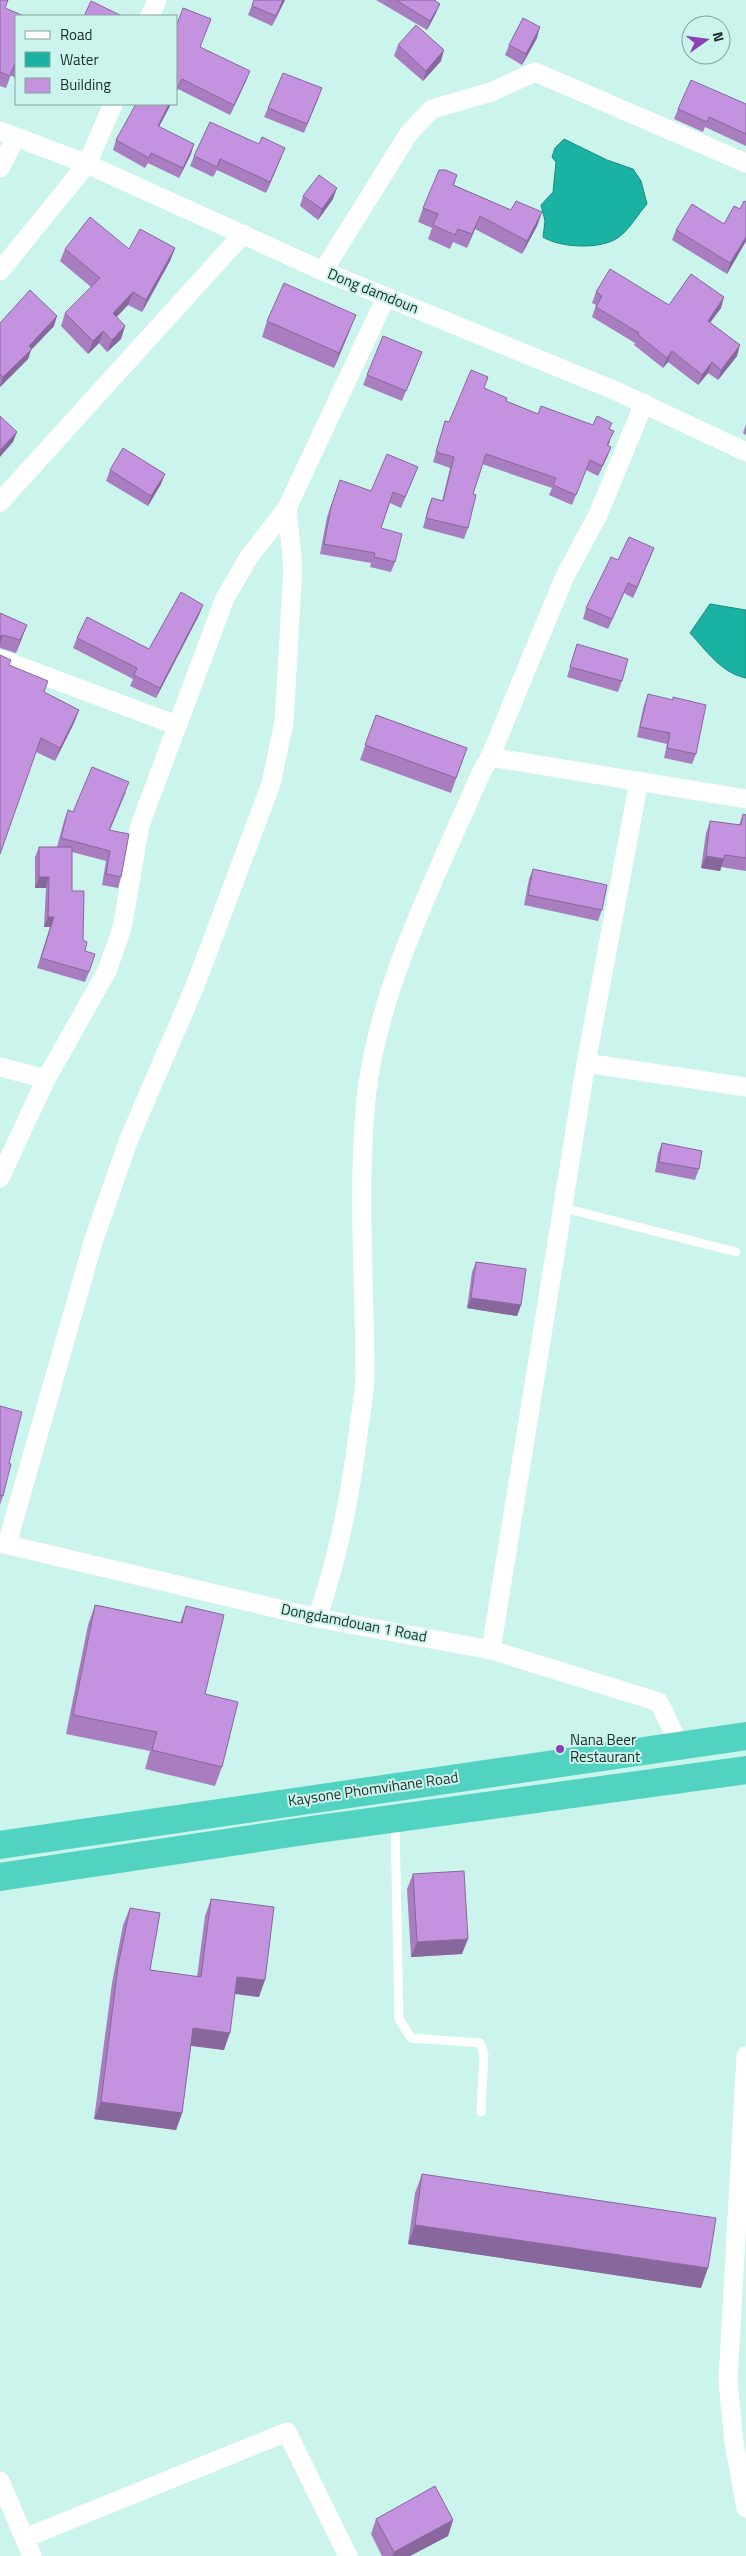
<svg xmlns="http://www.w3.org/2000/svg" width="746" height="2556" viewBox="0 0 746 2556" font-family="'Titillium Web',sans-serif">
  <rect width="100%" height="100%" fill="#caf4ec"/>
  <!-- water -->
  <path fill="#1ab3a3" stroke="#1b8b7f" d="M564,139l43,21 26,9 8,12 6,23c-9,10 -18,26 -28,33 -17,13 -59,11 -76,0l2,-16 -4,-16 12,-13 3,-30 -4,-5 3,-9z
    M710,604l36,6v68c-25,-5 -40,-28 -56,-45z"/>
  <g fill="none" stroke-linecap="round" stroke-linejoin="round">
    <!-- lane -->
    <path stroke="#fff" stroke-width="9" d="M564,1208l172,44
      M395,1822l4,197 12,19 69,5 4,11 -3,58"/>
    <!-- street -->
    <path stroke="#fff" stroke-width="19" d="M150,16l7,-16
      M0,131l87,33 236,107 293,120 130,61
      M0,168l16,-31
      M0,271l87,-107 26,-60
      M323,271l86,-138 23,-24 59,-17 44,-20 211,91
      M0,502l243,-268
      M0,659l176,66
      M490,757l256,42
      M586,1063l160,24
      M0,1067l46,12
      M0,1178l46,-99 61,-108 15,-43 18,-103 85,-227 24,-41 38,-49 99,-211
      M0,1543l317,75 174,32 168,52 21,44
      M7,1544l87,-305 35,-100 66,-153 76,-202 13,-62 9,-155 -6,-59
      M317,1618c21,-59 33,-121 41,-183 2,-19 6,-38 7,-57 0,-93 -8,-186 1,-279 12,-112 70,-221 114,-324l10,-18 75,-181 33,-61 46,-112
      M491,1650l95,-587 53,-282
      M746,2056l-18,325 6,62 12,65
      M0,2481l32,75
      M25,2538l262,-106 61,124"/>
    <!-- highway -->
    <path stroke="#52d2c1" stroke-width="28" d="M0,1845l746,-109
      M0,1877l311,-47 435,-60"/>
  </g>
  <!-- wall -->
  <path fill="#a87ec0" d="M0,0l5,8 11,8v63l-5,-4 -5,13 -6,-2z
    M254,0h31l-13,26 -24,-11z
    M376,0h60v13l-9,17z
    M176,27l24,20 46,34 -16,34 -52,-26 -2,4z
    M537,38l-15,27 -17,-10 4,-10z
    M398,45l43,16 -18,20 -29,-25z
    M319,97l-15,36 -40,-16 4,-9z
    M136,104h35l-12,23 32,27 -12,24 -31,-15 -3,5 -32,-18 3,-10z
    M746,104v42l-41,-19 -2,5 -29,-13 4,-10z
    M194,156l87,2 -15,35 -49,-23 -4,7 -23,-11z
    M457,175l-3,10 57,25 31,2 -5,14 -15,28 -47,-25 -8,19 -14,-6 -3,7 -22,-10 4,-11 -14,-6 5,-14z
    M303,196l30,3 -15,21 -18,-14z
    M676,230l70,11 -19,33 -55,-34z
    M175,248l-5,13 -28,51 -14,-7 -12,12 9,9 -4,13 -14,13 -8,-9 -11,11 -27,-28 4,-13 26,-26 -31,-26 5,-12z
    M596,292l73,13 52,3 -11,14 27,34 -19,24 -10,-7 -10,12 -30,-23 -5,6 -29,-23 1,-2 -43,-26 4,-12 -4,-2z
    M267,321l83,9 -16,38 -72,-31z
    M0,323l54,3 -23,24 -3,9 -28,28z
    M418,362l-16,39 -39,-16 4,-10z
    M485,388l21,13 32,13 55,11 17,4v13l-2,4 3,1 -4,10 -9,19 -12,-6 -14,35 -23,-10 3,-7 -70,-24 -9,30 -5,34 -4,11 -41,-11 5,-20 4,-10 10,3 8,-33 -17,-6 12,-41 4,1z
    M746,424v11l-3,-2z
    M110,470l51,14 -13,22 -42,-25z
    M414,477l-13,31 -11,-5 -9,25 14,34 -4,10 -21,-5 1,-4 -51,-9 7,-37 13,-37 31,11z
    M654,548l-21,50 -9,-5 -16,36 -25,-10 3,-11 32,-48z
    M203,605l-4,10 -43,83 -26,-12 3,-7 -60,-31 4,-10 72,11z
    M0,613l27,12 -11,28 -16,-5z
    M577,644l45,37 -4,11 -51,-15z
    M10,665l34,27 35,18 -5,13 -19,38 -19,-9z
    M648,694l48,60 -4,10 -28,-6 3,-14 -30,-7 7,-32z
    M376,715l91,33 -16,45 -91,-33z
    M126,792l-16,38 11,47 -3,11 -16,-3 4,-24 -34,-9v39l11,49 6,32 -4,10 -48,-14 13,-41h-6l2,-39h-11v-31l4,-10h18l7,-26 4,-11 5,2z
    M743,814l3,1v56l-25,-4 -1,4 -19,-3 5,-35 4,-12 29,4z
    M533,869l69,41 -4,11 -74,-16 5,-26z
    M662,1143l37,26 -4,11 -40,-8 3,-18z
    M476,1262l45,43 -4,11 -50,-8 5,-36z
    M0,1406l9,57 -6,33 -3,9z
    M95,1605l85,18 6,-17 19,88 17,73 -7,19 -70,-17 5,-18 -84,-17 22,-109z
    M413,1874l49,80 -51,3 -4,-68z
    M211,1899l48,98 -24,-3 -11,56 -33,-4 -9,67 -6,17 -82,-11 18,-136 11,-58 7,-17 20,62 47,7 8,-61z
    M422,2174l279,114 -293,-44 7,-51z
    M376,2519l77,1 -5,16 -38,20h-28l-11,-22z"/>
  <!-- shaded-wall -->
  <path fill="#88679c" d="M283,0h2l-13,26 4,-10z
    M440,4l-4,9 -9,17 3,-9z
    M540,27l-3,11 -15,27 4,-11z
    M444,50l-3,11 -18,20 3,-10z
    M250,71l-4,10 -16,34 4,-10z
    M169,104h2l-17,32 4,-10z
    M194,144l-3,10 -12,24 4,-10z
    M285,148l-4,10 -15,35 4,-11z
    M337,188l-4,11 -15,21 4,-11z
    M542,212l-5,14 -15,28 5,-13z
    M480,216l-5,13 -8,19 5,-14z
    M746,237v4l-19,33 3,-11z
    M175,248l-5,13 -28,51 4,-12z
    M133,292l-5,13 -20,21 5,-13z
    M724,297l-3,11 -17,23 4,-10z
    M356,315l-6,15 -16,38 5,-15z
    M57,316l-3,10 -23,24 -3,9 -28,28 3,-10 26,-31z
    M125,326l-4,13 -14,13 5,-12z
    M103,331l-4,12 -11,11 5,-13z
    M740,345l-3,11 -19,24 3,-10z
    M672,351l-4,11 -5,6 4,-10z
    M712,362l-4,11 -10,12 4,-10z
    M17,432l-4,10 -13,15v-7z
    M611,447l-4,10 -9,19 4,-10z
    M165,474l-4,10 -13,22 3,-10z
    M654,548l-4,10 -17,40 4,-11z
    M628,583l-4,10 -16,36 4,-10z
    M203,605l-4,10 -43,83 4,-10z
    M27,625l-5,13 -6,15 4,-13z
    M3,635l-3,9v-8z
    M79,710l-5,13 -19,38 5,-13z
    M706,856l18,3 -4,12 -19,-3z
    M39,877h10l-3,11h-11z
    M48,917h6l-4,10h-6z
    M471,1298l50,7 -4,11 -50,-8z
    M468,1939l-6,15 -51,3 6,-15z
    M237,1977l28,3 -6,17 -28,-4z
    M193,2028l37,5 -6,17 -37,-5z
    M101,2102l81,11 -6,17 -82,-11z
    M415,2225l293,43 -7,20 -293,-44z
    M453,2520l-5,16 -38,20h-18l2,-4z"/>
  <!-- building -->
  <path fill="#c393df" stroke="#88679c" d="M0,0h8l-3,8 19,8h-8v48l-1,-1 -5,13 -10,-4z
    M254,0h29l-7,16 -24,-10z
    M396,0h38l6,4 -10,17z
    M91,1l31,15h-38z
    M183,8l28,11 -11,28 50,24 -16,34 -52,-26 -6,11v-63z
    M523,18l17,9 -14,27 -17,-9z
    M416,25l28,25 -18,21 -28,-26z
    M283,73l39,15 -15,36 -39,-16z
    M691,80l55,24v30l-37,-17 -2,5 -29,-13z
    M136,104h33l-11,22 36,18 -11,24 -32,-15 -2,5 -33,-18z
    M210,122l49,22 3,-7 23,11 -15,34 -50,-23 -3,8 -23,-11z
    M439,170h7l11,5 -4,10 58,25 5,-9 26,11 -15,29 -47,-25 -8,18 -14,-5 -3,6 -22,-10 5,-11 -15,-6z
    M319,175l18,13 -15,21 -19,-13z
    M744,201l2,1v35l-16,26 -54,-33 16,-26 32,20 10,-18 6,3z
    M90,217l39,32 11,-20 35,19 -29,52 -13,-8 -20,21 12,13 -13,14 -9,-9 -10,10 -28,-28 35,-35 -35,-29z
    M610,269l59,36 22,-31 33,23 -16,24 32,24 -19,25 -9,-8 -10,13 -30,-24 -5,7 -29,-23 1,-2 -43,-26 6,-11 -6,-4z
    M284,283l72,32 -17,38 -72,-32z
    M30,290l27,26 -28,30 3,3 -29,28 -3,-3v-51z
    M383,336l39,16 -16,39 -39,-16z
    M471,370l17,7 -4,11 23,10 -1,3 32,13 3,-8 52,19 4,-9 15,7 -3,6 5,2 -7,14 4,2 -9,19 -12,-6 -14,35 -23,-10 3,-7 -70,-24 -13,40 3,1 -8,33 -42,-10 6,-20 11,3 11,-44 -18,-5 9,-31 4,1z
    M0,416l17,16 -17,18z
    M123,448l42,26 -14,22 -41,-26z
    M387,454l31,13 -13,30 -12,-5 -12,36 21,6 -7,28 -21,-5 1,-4 -51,-9 7,-37 9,-27 31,11z
    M629,537l25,11 -17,39 -9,-4 -16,36 -26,-11 25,-51 7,3z
    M181,592l22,13 -43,83 -26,-13 3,-7 -60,-30 10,-21 62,32z
    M0,613l27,12 -7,15 -17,-5 -3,1z
    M577,644l51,15 -6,22 -52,-14z
    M0,655l11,5 -2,5 39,16 -4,11 35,18 -19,38 -19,-10 -41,116z
    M648,694l25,6v-3l33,8 -10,49 -29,-6 3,-15 -30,-6z
    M376,715l91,33 -11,30 -91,-33z
    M92,767l37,15 -20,48 20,4 -8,43 -15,-3 4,-23 -49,-13 7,-28 5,2z
    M743,814l3,1v43l-21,-3 -1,4 -18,-3 4,-35 31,4z
    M39,847h33v44h12l-1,49 4,2 -2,9 10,3 -6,18 -48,-14 13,-41h-6l1,-40h-10z
    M533,869l74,16 -5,25 -74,-15z
    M662,1143l40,8 -3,18 -40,-7z
    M476,1262l50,7 -5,36 -50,-7z
    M0,1406l22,6 -13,51 2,1 -8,32 -3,-1z
    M95,1605l87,18 4,-17 38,9 -19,79 33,8 -16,65 -70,-17 5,-18 -84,-17z
    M464,1871l4,68 -51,3 -4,-68z
    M211,1899l63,8 -9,73 -28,-3 -7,56 -37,-5 -11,85 -81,-11 17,-136 12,-58 30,5 -10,57 51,7z
    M422,2174l294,44 -8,50 -293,-43z
    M435,2486l18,34 -59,32 -18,-33z"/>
  <!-- markers -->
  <circle fill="#8c41b2" stroke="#caf4ec" stroke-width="2" cx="560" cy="1749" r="5"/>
  <g text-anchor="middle" stroke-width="4" stroke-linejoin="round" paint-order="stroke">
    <!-- street labels -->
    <g font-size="15" fill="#1d2d2a" stroke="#caf4ec">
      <text transform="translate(373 291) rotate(22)" y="5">Dong damdoun</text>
      <text transform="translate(354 1623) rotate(11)" y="5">Dongdamdouan 1 Road</text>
      <text transform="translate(373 1789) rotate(-8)" y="5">Kaysone Phomvihane Road</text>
    </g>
    <!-- poi labels -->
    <g font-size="15" fill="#1d2d2a" stroke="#caf4ec" text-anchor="start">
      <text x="570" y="1745">Nana Beer<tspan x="570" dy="17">Restaurant</tspan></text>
    </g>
  </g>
  <!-- legend -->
  <rect x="15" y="15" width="162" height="90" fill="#caf4ec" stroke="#85a49e"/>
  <rect x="25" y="31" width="25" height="8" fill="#ffffff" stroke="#85a49e"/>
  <text x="60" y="40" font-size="15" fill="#1d2d2a">Road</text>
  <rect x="25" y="52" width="25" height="15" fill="#1ab3a3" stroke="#85a49e"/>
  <text x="60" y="65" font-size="15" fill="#1d2d2a">Water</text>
  <rect x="25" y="78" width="25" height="15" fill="#c393df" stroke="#85a49e"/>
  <text x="60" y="90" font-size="15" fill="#1d2d2a">Building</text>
  <!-- north arrow -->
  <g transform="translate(706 40) rotate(76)"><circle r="24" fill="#caf4ec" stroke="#85a49e"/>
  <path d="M0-4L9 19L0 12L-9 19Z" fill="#8c41b2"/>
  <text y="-8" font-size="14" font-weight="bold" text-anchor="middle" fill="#1d2d2a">N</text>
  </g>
</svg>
